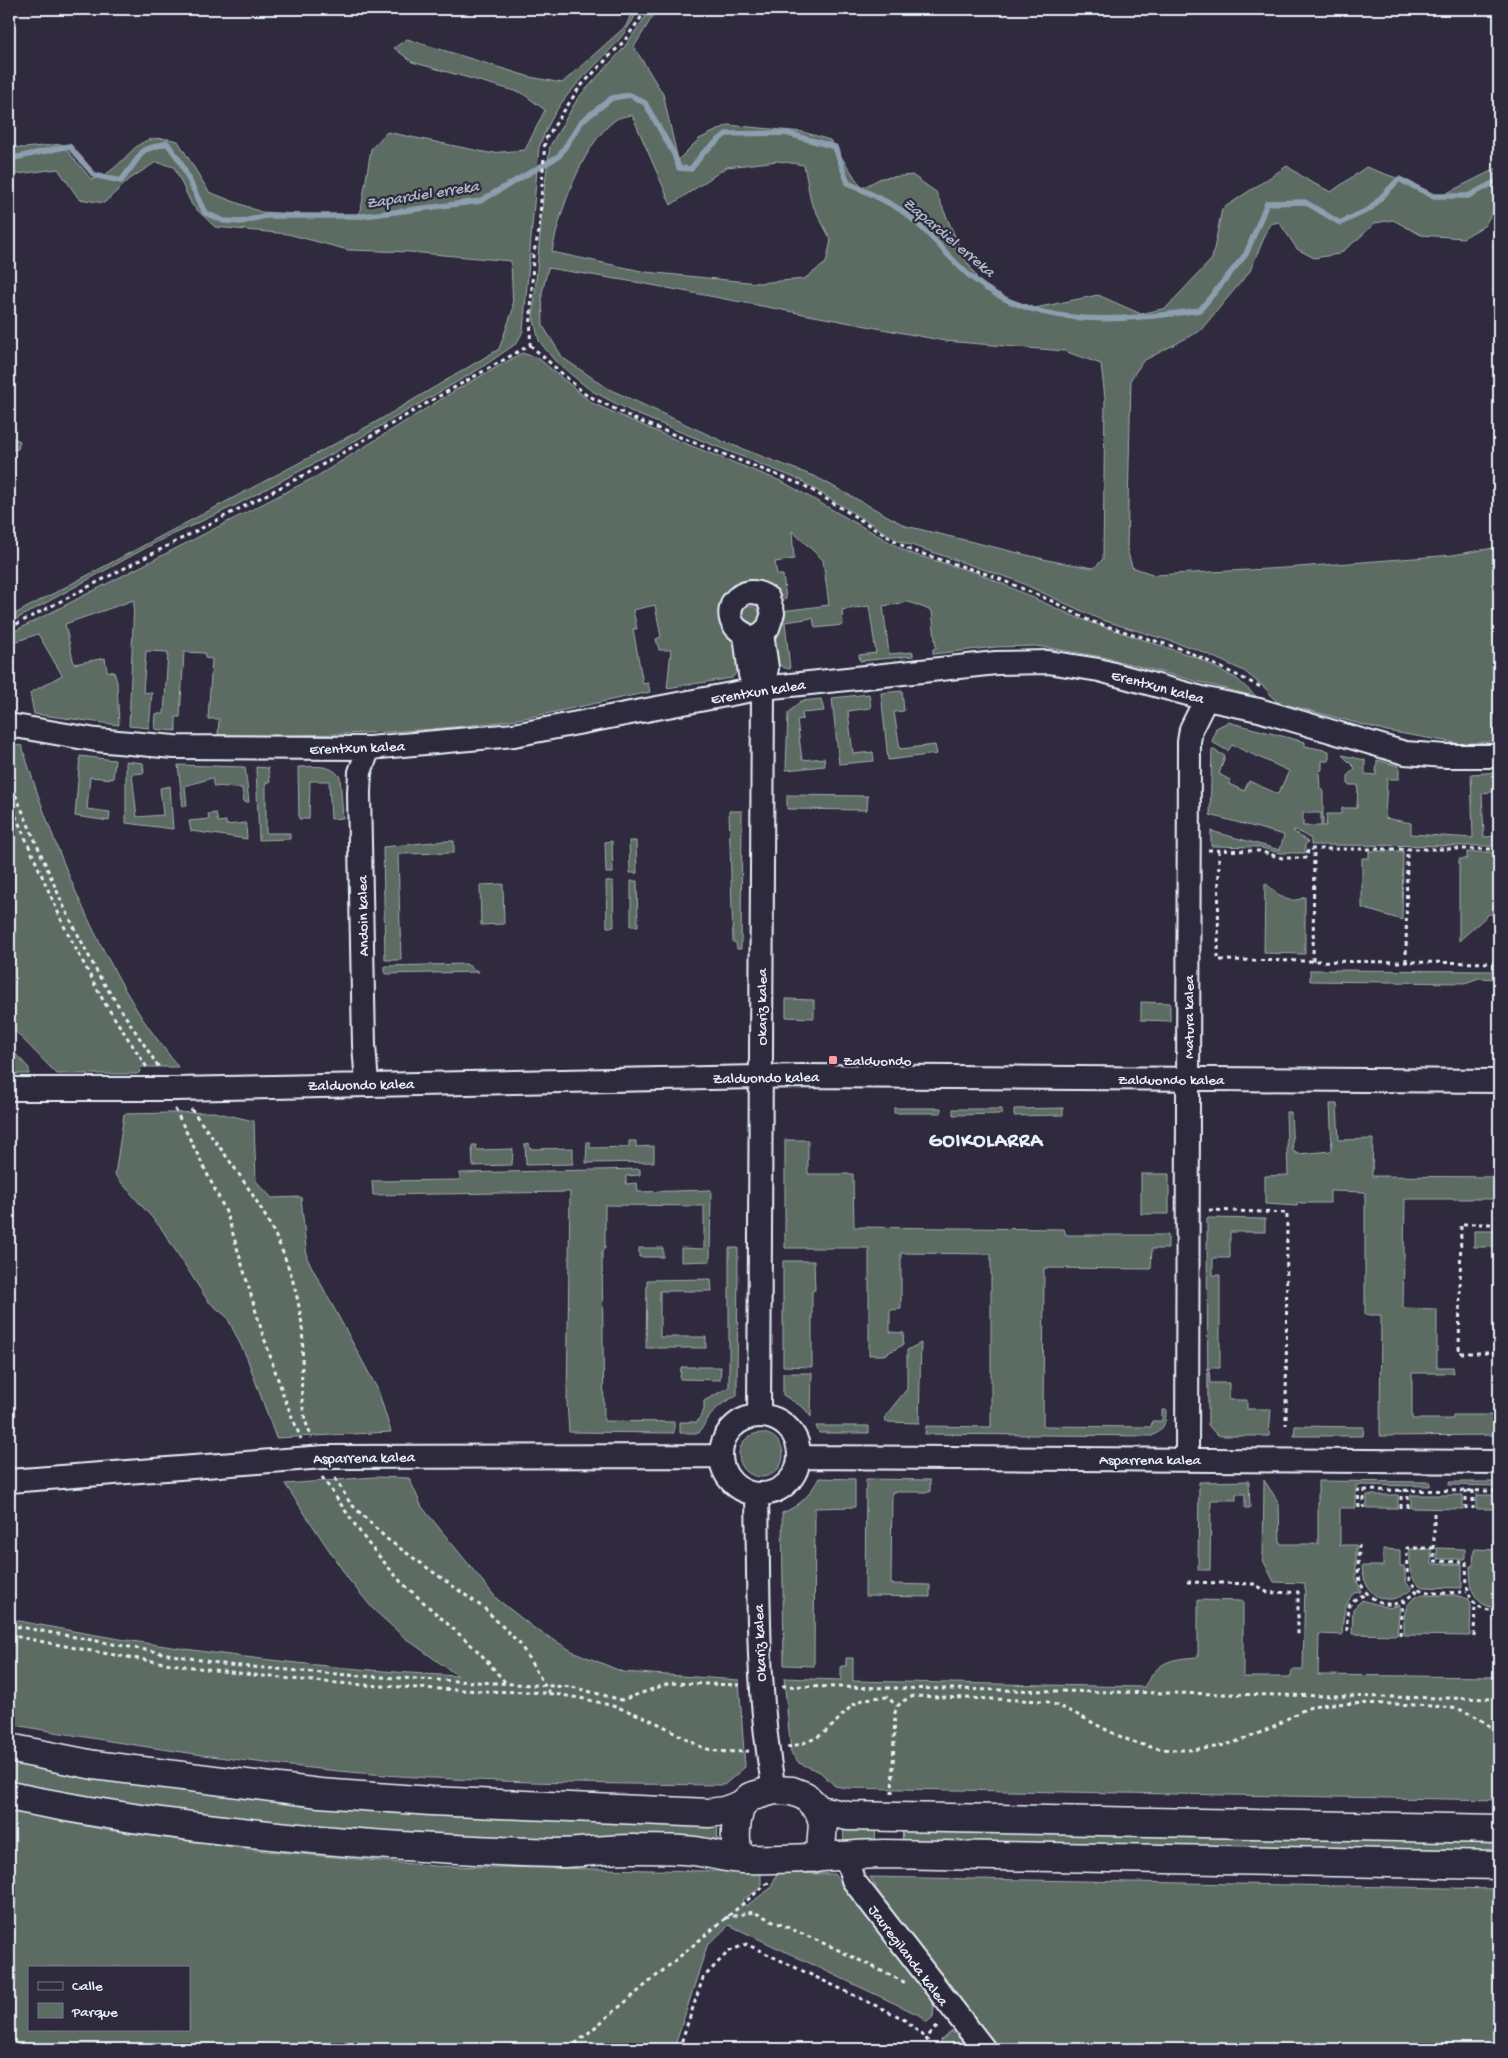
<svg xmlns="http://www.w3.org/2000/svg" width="1508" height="2058" viewBox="0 0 1508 2058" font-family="'Gochi Hand',sans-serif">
  <rect width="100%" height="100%" fill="#2f2a3d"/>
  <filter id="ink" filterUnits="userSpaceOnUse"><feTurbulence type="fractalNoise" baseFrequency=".02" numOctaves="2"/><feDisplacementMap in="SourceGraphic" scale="10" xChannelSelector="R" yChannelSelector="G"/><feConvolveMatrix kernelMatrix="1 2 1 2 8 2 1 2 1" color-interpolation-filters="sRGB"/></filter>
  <g filter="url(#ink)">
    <!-- green -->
    <path fill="#5b6c63" stroke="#a2aeae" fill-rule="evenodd" d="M633,9h6c-18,37 -48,57 -73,88 -12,15 -20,32 -27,50l-16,184 -6,12 -36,25 -149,86 -98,52 -79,37 -146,80v-6l365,-194 125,-74 14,-40 -2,-48 -101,-9 -62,-2 -60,-16 -73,-7 -23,-22 -18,-38 -18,-5 -26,17 -26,24 -25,-4 -21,-30 -49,6v-29l15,2 38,-4 29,35c5,-1 11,-2 15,-5 28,-18 29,-44 72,-33l31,51 52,20 93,5 7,-7 10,-61 16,-17 102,21 36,-3 20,-40 -23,-17 -110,-31 -18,-14 13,-9 123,38 32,6 64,-57z
      M651,9h6l-23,38 29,47 15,66 21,-21 29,-14 75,7 27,8 32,48 19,-10 31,-3 24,17 26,61 22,37 51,18 63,-13 43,19 25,-6 46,-49 10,-50 65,-43 22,15 22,11 35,-25 36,13 35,18 62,-31v41l-4,1 -11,17 -21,12 -42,-3 -28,-15 -18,3 -17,16 -19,15 -25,4 -17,-9 -18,-27 -9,2 -20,47 -50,60 -57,30 -12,18 -4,170 5,18 23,8 130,-7 168,-13 46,-8v194l-37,3 -75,-13 -110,-29 -12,-14 -21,-17 -48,-22 -97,-30 -84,-39 -116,-39 -99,-61 -164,-66 -46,-24 -35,-29 -16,-20 -6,-25 10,-118 7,-52 28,-48 45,-49zM632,115l39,90 56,-38 51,-6 26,4 7,37 20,38 -5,23 -22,16 -46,4 -112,-11 -94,-20c7,-38 30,-107 62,-131 4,-4 13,-5 18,-6zM548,268l93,15 304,58 119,10 37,13 4,34 -2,161 -9,9 -42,-7 -146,-35 -90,-49 -94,-36 -113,-52 -46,-31 -20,-32 -1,-33z
      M522,353l16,5 54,45 82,36 109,43 126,71 69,20 100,45 120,40 39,21 20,18 -154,-40 -67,-11 -40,1 -63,7v-5l3,-1 -4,-37 -23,-9 -26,4 6,48 24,-2v4l-53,5 -1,-6 17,-2 -7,-47 -27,4 1,15 -28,3 -2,-10 -28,4 5,47c-14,-1 -22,-18 -20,-31 2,-9 8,-18 12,-27l47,-6 -6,-45 -31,-29 2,28 -19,3 2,13h6l3,24 -8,2 -33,-16 -8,58 3,25 -8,10 -65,10 4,-38h-12l-3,-11 5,-2 -6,-32 -22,5 4,19h-4l10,55 5,-1 2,9c-52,10 -105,24 -158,31 -91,11 -182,13 -274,12l1,-16h-11l4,-60 -7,-1v-5l-21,-1 -4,65h-4v14l-21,-2 1,-15h8l4,-62 -22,-1 -3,41 9,1 -3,35 -20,-2 5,-126 -69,24 9,40 31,-6 2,13 7,1 3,10 2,43 -85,-11 -4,-21 32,-18 -24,-41 -29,10v-10l310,-159 137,-85z
      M9,436l11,5 -2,8 -9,1z
      M740 616a10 10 0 1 1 20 0a10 10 0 1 1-20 0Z
      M902,691l2,20 -10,1 6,37 35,-4 2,9 -49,6 -7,-67z
      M869,694l2,14 -23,3 5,43 20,-2 1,9 -35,3 -7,-66z
      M821,699l3,12 -22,2 1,6 -6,1 5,40 22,-2 1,8 -39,4 2,-57 13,-12z
      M1228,722l77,20v4l24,5v10h-7v9l-3,1 1,18 3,2v35h3l1,-12h14l1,-6h15l1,-23h-10v-10l7,-7 -13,-13 23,5v14l11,1 1,-15 22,6v13h-12l-2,39 26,5v11l62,4 -2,-64 28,-2v13l-7,7 -10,1 2,44 15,-1v10l-188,-1v-6l-15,-9 -3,1 15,11 -3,3v8h-25l-22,-6 -47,-1v-15l69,19 4,-15 -74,-20 2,-66 13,7 -6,18 11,6 -1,4 15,7 5,-10 29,13 11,-23 -57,-26 -4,6 -16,-9 4,-14zM1303,813h18v13h-18z
      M9,744l13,2c28,90 63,177 112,259 12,21 29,41 44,62h-37l-2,6 -3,1h-79l-48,-49z
      M80,756l35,4 -2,19 -23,-2 -3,32 23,3 -1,9 -34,-5z
      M126,761l17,2 1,10 -12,1 5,43 26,-2 -3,-27 10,-2 3,43 -47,-6z
      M178,765l67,2 4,35h-5l-2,-14c-13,1 -16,-3 -28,-1l-2,-9 -27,8 2,20 -4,1z
      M256,767l12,1 2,14h-4v51h24v6l-31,1z
      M298,767c16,0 32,-4 42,10l3,41 -12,1 -2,-38h-19l-1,38h-10z
      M787,795l81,1 -1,14 -80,-1z
      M729,811h13l-1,138h-4l-1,-6 -3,-1z
      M216,813l2,9 8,-1v4l20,-2 1,16 -56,-8 -2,-10 20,-2 -1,-5z
      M443,841h11v12l-56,1 3,106h-16l-2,-113z
      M612,841l1,32h-7l-1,-31z
      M629,841h7l1,32h-7z
      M1369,851h34l-1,69 -40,-12v-50h7z
      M1467,852h32v63l-10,-1 -30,27v-82h8z
      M606,881h7l1,46h-7z
      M631,881h6l1,45h-7z
      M1265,883c14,11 21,23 40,14v57l-41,-1z
      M503,884l1,40 -23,1 -1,-40z
      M466,964l13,8 -94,2v-8z
      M1310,970l189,1v8l-20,-1 -14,5 -155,-2z
      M786,999l28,1v18l-28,-1z
      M1141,1002l29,1v18l-29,-1z
      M9,1047l20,21v6h-20z
      M1330,1104h7l2,36 34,-1 -1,37 127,1v22h-94l-2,109 34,1v58h16l1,6h-42v46h41v-4h46v20l-119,1 1,-121h-16v-123l-35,-1v12h-32l-1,3 -32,-2v-28l23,-1 -2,-63h5l2,39 5,3 34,-3z
      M894,1108h47v5h-47z
      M1063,1108v7l-49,1v-7z
      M953,1109h49v5l-49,1z
      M214,1112l40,9 2,60 16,17 29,-1 6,61 71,132 13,42 -115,6 -29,-80 -20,-41 -19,-16 -47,-73 -46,-53 9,-61z
      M785,1140h23v34h45l1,53 210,2 2,6h102v14h-16l-1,20 -107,-1 -1,158 108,1 1,-6h10v-11h4c0,13 -2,20 -14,26l-227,-2 1,-8 65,1v-173l-90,-1v56l-11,1v22l14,1 -1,12 -19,10h-15v-107h-84z
      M629,1141h7v6l18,-1v16l-68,1 1,-21h3v6l39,-1z
      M529,1143l1,6 43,-1v16l-47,1 -1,-21z
      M472,1145h4l1,5 36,-1 -1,16 -39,1z
      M640,1169v6l-14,1v8l11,-1 1,9 73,-2 -1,71 -29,1v-14l23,1v-43l-99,-1v43l-3,4 2,169 70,1v11l-105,-1 -2,-30 3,-210 -197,3 -1,-14 88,-1v-7z
      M1141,1174h28v40h-28z
      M1207,1218l58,1v13h-35v26h-17v17h7v93h-11l1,15h19v17h18v9h24l-2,27h-48l-5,-2 -8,-9z
      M1474,1231h25v16h-25z
      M639,1248h24v9h-24z
      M729,1248h9l-1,148c-19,7 -28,20 -38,37h-19v-11h17l7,-12v-9l25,-14z
      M783,1261h31l1,29 -3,1v76l-29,-1z
      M711,1279l1,12h-52v46h46v11h-60l1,-68z
      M921,1343l-2,80 -34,-1 1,-7 21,-26v-39z
      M681,1367h40l-1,13 -40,-1z
      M783,1373h29l-1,44 -7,-9 -21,-13z
      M816,1426h53v7h-50z
      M1295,1426l69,1 -1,9h-69z
      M739 1455a22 22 0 1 1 44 0a22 22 0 1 1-44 0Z
      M374,1477l35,1 13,29 75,92 37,29 38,23 51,21 116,8 6,87 -21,18c-113,-1 -227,-2 -340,-10 -126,-10 -251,-29 -375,-51v-105c147,29 299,49 449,57l-53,-38 -31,-28 -25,-30 -64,-96z
      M819,1478l36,1v28l-40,1 -1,158 -30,-1 -2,-152c18,-7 28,-18 37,-35z
      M866,1479l64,1v12h-38l-1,92 39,1v12l-65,-1z
      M1264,1480l15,23 1,41h38v-63l112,1v4l-74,-1v23h-16v37h16v33l5,14 -7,1c-11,12 -11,26 -12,42l-23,-1 -1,41 181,2v123l-654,-12 -10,-2 -15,-14 -21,-9 -8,-10 -7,-75 57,2v-14h5v-8h7v23l291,6c15,-26 25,-28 54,-30v-57l45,1v76h48l1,-7h11l2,-87 -31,-1 -11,-22z
      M1249,1481l1,27h-5v-14h-9v6h-25l-1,70h-12l1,-88z
      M1449,1482h50v4l-50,-1z
      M1367,1495h31v13h-31z
      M1411,1495h52v14l-52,-1z
      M1476,1495h23v14h-23z
      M1437,1548l28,1v10h-28z
      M1383,1549l17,1v16h4l2,16 6,7c-25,21 -48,8 -50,-23h21z
      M1410,1549h21l1,15h30v24l-39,-1c-16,-8 -13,-22 -13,-38z
      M1474,1549l25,1v58c-26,-1 -29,-20 -29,-42h3z
      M1420,1595h35l14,4 2,7 -1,30 -66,-1c0,-17 -2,-32 16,-40z
      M1362,1600l27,8 11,-3 -3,30 -45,-1 1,-25z
      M9,1759l709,60 -1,26c-124,-3 -247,-4 -371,-14 -113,-10 -225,-27 -337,-47z
      M9,1811l97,19 149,20 180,16 326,6v16l-19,12 4,6 25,-18 6,-15 57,1 87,106 13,26 -1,11 -7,6 -7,-8 -190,-90 -22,21 -33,103h-665zM29,1967h160v62h-160z
      M843,1820l33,2 -1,26 -31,-1z
      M903,1822l596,12v26l-597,-12z
      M870,1877l629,12v160h-508l-120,-160 5,-2z
      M952,2031l17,18h-28v-9z"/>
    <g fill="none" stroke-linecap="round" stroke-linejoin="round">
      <!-- stream -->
      <path stroke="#8d9eae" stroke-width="5.5" d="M9,159l60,-13 25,29 27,6 23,-31 23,-7 13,18 25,52 19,8 17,1 24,-6h98l117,-15 79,-45 23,-35 30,-23 18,-3 15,8 29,51 5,14 12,1 12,-16 23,-19 60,-1 49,14 13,36c18,9 38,17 54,28 25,17 45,46 69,66 64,54 151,44 229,33l46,-56 21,-51 38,-1 35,21 30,-14 29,-30 34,17h35l31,-16"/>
      <defs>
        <path id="minor" d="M9,725l87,15 78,7 195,1 145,-13 249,-47 233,-25 52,-1 51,8 107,29 53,11 146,43 41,3h53
          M367,1084l-3,-39 -5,-252 1,-21 9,-24
          M9,1089h166l626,-13 698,5
          M759,1415l4,-727 4,-20 -5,-35 6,-5 5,-15 -5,-15c-13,-9 -25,-8 -35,4 -6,14 -2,25 12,32l5,41 13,13
          M721 1455a39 39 0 1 1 78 0a39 39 0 1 1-78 0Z
          M800,1457l699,5
          M1187,1459l2,-717 2,-13 15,-30
          M9,1481l315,-24 397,-1
          M757,1495c2,99 -1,197 17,295
          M845,1854l8,26 131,169"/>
        <path id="secondary" d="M9,1748l85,17 226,28 111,8 278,12 15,-2 17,-6 9,-8 24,-7 18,1 13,5 14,14 4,13 -2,26 -4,9
          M9,1796c180,37 365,52 549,57 26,0 52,-5 79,-4 19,0 39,0 57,2 16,2 32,7 48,8 48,2 94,-4 141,-5l616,11
          M819,1810l29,6 651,13
          M740,1859c-7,-19 -5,-36 1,-54"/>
      </defs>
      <!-- minor casing -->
      <use href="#minor" stroke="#e8f1f8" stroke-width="26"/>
      <!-- secondary casing -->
      <use href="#secondary" stroke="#e8f1f8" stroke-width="31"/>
      <!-- path -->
      <path stroke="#e8f1f8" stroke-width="3" stroke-dasharray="4 4" stroke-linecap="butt" d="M530,345l55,49 54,27 166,65 105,64 80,25 62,26 38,20 95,29 78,38
        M9,628l301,-156 124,-73 96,-54 3,-89 6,-25 6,-91 34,-52 46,-48 22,-31
        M9,780l54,125 36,71 61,93
        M9,801l56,127 39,74 44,67
        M1208,850l51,1 23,7h25l1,-9h191
        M1219,850l-1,110 281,3
        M1313,961l1,-112
        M1406,962l1,-113
        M175,1109l52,105 35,118 22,65 17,42
        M191,1109c50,67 97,124 110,209 6,41 -8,81 11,120
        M1209,1210l78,3 -1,212
        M1499,1224h-38l-2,129h40
        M322,1477l45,65 34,40 78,70 26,30
        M335,1478l15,25 37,36 98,70 35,35 30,50
        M1364,1489v19
        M1473,1490v19
        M1359,1508l-1,-18 141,1
        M1401,1508v-18
        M1408,1508v-18
        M1466,1509v-19
        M1434,1513v48l32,1c1,27 -1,48 33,49
        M1359,1545c0,11 -2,25 1,36 4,15 23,27 38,22 8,-3 14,-8 20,-13
        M1434,1548h-27c0,9 -1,19 1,27 5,24 41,17 59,17
        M1187,1582l68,2 13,9 30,-1v43
        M9,1625l219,40 132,11 212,11 50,13 48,-17 72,2
        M1347,1631c0,-21 -2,-31 21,-37
        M9,1635c111,23 228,41 342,49 44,3 88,5 132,7 23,1 46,0 69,3 37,4 75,14 109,31 40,20 39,30 88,26
        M1400,1635l1,-21 4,-14
        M1474,1636l1,-33
        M782,1686l717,13
        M787,1747c16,-3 31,-8 43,-19 23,-22 21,-30 57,-31l10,9
        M892,1794l3,-81c3,-11 9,-13 19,-17l131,5c49,16 80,50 137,49 31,0 60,-8 88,-22 15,-7 28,-17 44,-22 14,-5 132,-2 147,4 15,5 27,14 38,24
        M725,1918l28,-6 79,35 74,36
        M569,2049l200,-167
        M679,2049l24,-71 25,-26 18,-8 156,74 24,20
        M931,2049l-5,-11 14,-14"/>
      <!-- minor -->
      <use href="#minor" stroke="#2f2a3d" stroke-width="22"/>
      <!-- secondary -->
      <use href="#secondary" stroke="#2f2a3d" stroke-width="28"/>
    </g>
  </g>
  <!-- markers -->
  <rect fill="#ff9aa2" stroke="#2f2a3d" stroke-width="2" x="828" y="1055" width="10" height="10" rx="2.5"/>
  <g text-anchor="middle" stroke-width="4.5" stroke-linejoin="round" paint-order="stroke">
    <!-- street labels -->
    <g font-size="15" fill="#e8f1f8" stroke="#2f2a3d">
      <text transform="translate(1158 686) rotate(15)" y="5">Erentxun kalea</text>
      <text transform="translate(758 691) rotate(-9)" y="5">Erentxun kalea</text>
      <text transform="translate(357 747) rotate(-2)" y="5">Erentxun kalea</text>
      <text transform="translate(362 916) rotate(-91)" y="5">Andoin kalea</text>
      <text transform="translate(761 1007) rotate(-90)" y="5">Okariz kalea</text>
      <text transform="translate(1188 1017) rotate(-90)" y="5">Matura kalea</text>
      <text transform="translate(766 1077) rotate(-1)" y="5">Zalduondo kalea</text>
      <text x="1171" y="1084">Zalduondo kalea</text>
      <text transform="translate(361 1084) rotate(-1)" y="5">Zalduondo kalea</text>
      <text transform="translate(364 1457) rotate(-1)" y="5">Asparrena kalea</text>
      <text x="1150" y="1464">Asparrena kalea</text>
      <text transform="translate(759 1643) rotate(-92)" y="5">Okariz kalea</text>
      <text transform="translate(909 1955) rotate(53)" y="5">Jauregilanda kalea</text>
    </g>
    <!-- poi labels -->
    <g font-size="15" fill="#e8f1f8" stroke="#2f2a3d" text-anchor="start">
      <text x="843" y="1065">Zalduondo</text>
    </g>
    <!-- water labels -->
    <g font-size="16" font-style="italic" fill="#acb9c6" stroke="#2f2a3d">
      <text transform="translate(422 193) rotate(-9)" y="6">Zapardiel erreka</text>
      <text transform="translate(950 236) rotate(40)" y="6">Zapardiel erreka</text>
    </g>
    <!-- district labels -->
    <g font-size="20" font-weight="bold" letter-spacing="1" fill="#e8f1f8" stroke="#2f2a3d">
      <text x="986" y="1146">GOIKOLARRA</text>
    </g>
  </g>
  <!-- margin -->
  <rect width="1508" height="2058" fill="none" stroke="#2f2a3d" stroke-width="30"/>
  <rect x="15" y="15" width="1478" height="2028" fill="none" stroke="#e8f1f8" stroke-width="2" filter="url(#ink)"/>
  <!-- legend -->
  <rect x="28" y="1966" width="162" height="65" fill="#2f2a3d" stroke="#797a88"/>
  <rect x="38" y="1982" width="25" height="8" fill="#2f2a3d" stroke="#797a88"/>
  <text x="72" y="1990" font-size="15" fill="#e8f1f8">Calle</text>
  <rect x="38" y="2003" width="25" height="15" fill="#5b6c63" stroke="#797a88"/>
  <text x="72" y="2016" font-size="15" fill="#e8f1f8">Parque</text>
</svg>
